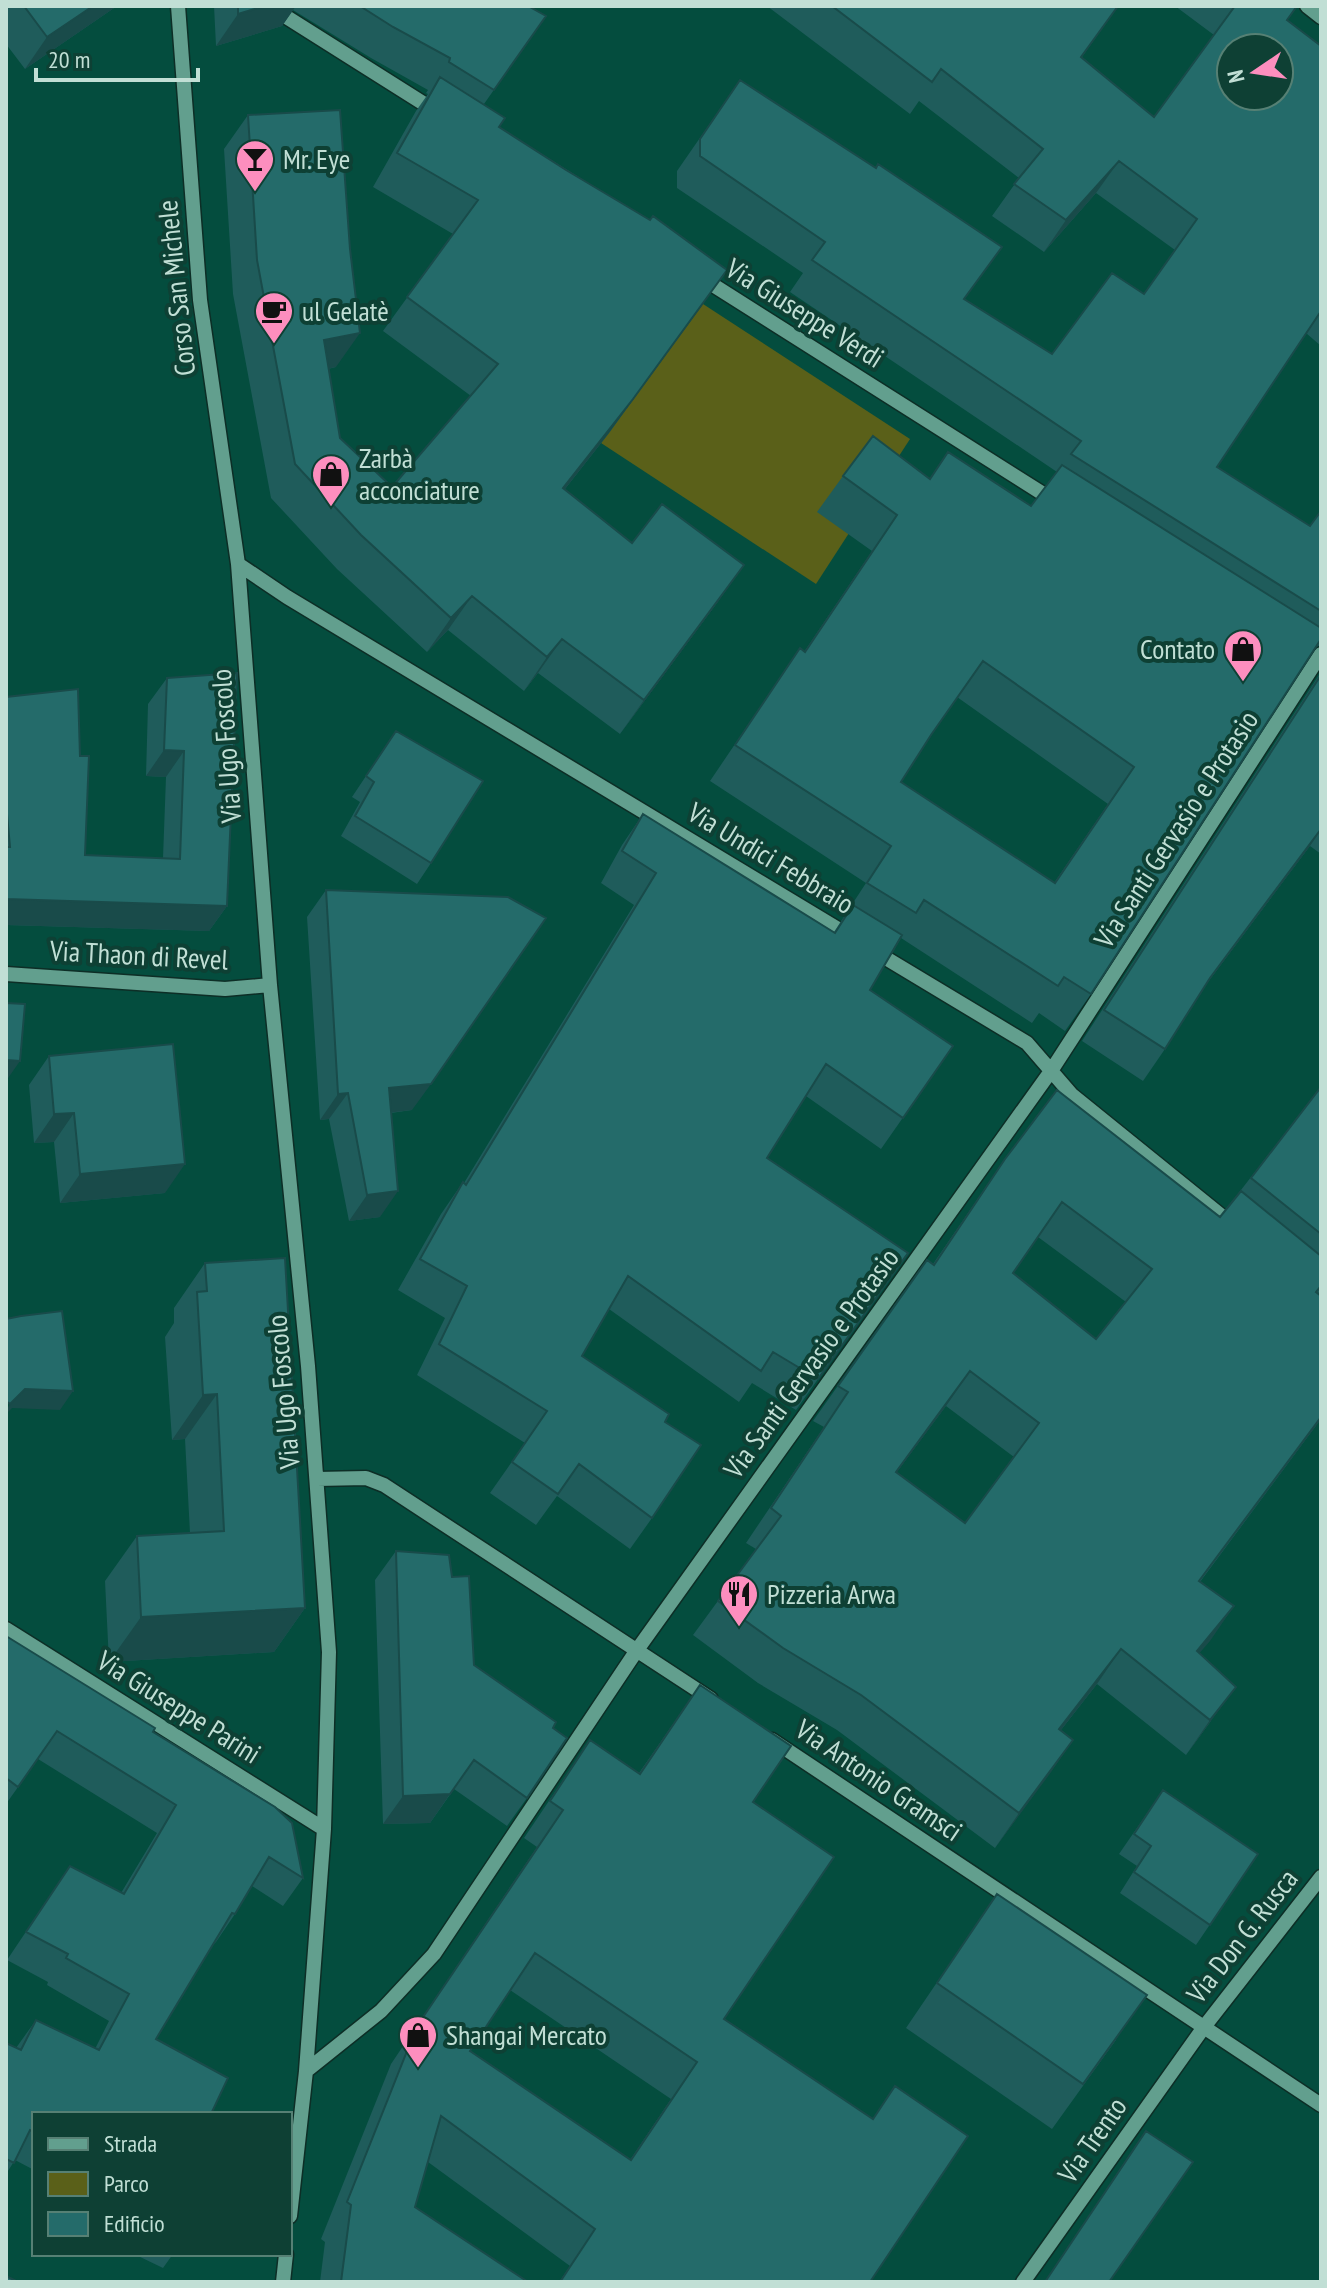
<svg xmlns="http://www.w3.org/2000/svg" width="1327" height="2288" viewBox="0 0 1327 2288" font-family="'PT Sans Narrow',sans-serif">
  <rect width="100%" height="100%" fill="#044d3e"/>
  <!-- green -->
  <path fill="#5a6019" d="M703,304l207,135 -94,145 -215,-141z"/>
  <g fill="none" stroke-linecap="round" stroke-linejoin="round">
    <defs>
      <path id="minor" d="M178,6l22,294 38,264 32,421 38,381 21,286 -5,177 -18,242 -16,145
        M269,6l168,106
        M1307,6l14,11
        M702,278l354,224
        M238,564l49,33 566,341
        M874,951l153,92 45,52 162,131
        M6,974l219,15 45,-4
        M317,1479l49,-1 18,7 327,214
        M6,1629l318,200
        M772,1740l549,365
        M306,2071l75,-60 53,-57 203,-304 414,-579 270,-417
        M283,2282l3,-28
        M1023,2282l181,-255 117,-150"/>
    </defs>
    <!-- minor casing -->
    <use href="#minor" stroke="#0d2e26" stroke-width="17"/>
    <!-- minor -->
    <use href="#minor" stroke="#629f8e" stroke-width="14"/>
  </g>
  <!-- wall -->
  <path fill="#1f5c5b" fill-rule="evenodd" d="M6,6h111l-92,63 -19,-25z
    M214,6h314l18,10 -62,88 15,23 228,143 -118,163 -44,56 67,54 88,56 -100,135 -82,-61 -14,18 -76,-61 -21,22 -90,-83 -66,-71 -38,-204 -9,-145 24,-34 88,252 -8,2 12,69 52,49 79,-91 -88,-65 70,-97 -80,-47 43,-76 12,-17 -2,-1 2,-3 -57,-32 -78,-48 -11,16 -66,20z
    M767,6h351l-36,51 72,60 60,-82 -39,-29h122l-10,14 34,26v300l-15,-13 -89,134 93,59 11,-16v134l-6,4 -224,346 -26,37 -26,-18 -7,10 -131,-85 -31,52 83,56 -72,103 -75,-53 -39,62 141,95 -112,157 -44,-27 -13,19 -130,-93 -27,47 83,66 -13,96 -22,31 -73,-53 -21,29 -46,-32 35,-50 -108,-68 28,-57 -47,-28 43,-76 22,-32 1,1 170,-278 -33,-22 21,-38 21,-31 191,118 32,-49 -156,-102 90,-133 4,4 68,-101 -55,-39 26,-36 87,2 18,-26 83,54 26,-34 -267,-180 13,-19 -126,-85v-17l63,-91 239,199 -15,20 88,55 92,-60 31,-44 -79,-57 -52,59 -52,-36 27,-38 -100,-77 -9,13zM957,697l151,107 -54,79 -153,-101 29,-46z
    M1321,672v182l-11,-8 -108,144 -37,59 -22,32 -61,-40z
    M167,678l60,228 -18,25 -203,-6v-228l79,158 78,3 3,-81 -20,-1 2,-72z
    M396,731l35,132 -14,21 -76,-48 19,-34 -8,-5z
    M326,890l86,220 -21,3 -11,104 -31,4 -20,-102 -9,1 -13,-203z
    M49,1056l116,137 -105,10 -6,-61 -20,1 -5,-58z
    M1321,1087v202l-3,5 3,125 -121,163 34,24 -35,47 12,68 -25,34 -89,-71 -36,46 12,10 -78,108 -158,-118 -79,-47 -65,-48 63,-86 -10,-6 78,-116 -11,-6 114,-161 6,4 72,-105 215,58zM1038,1237l88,65 -30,37 -83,-66zM946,1406l68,51 -49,66 -69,-50z
    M205,1263l100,345 -31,44 -165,10 -4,-81 32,-45 53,-3 -5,-94 -13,1 -7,-103 9,-14v-15z
    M396,1551l56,26 22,88 79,63 -26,70 -20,28 -53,-37 -24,34 -47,1 -8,-244z
    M6,1636l147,96 150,146 -20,28 -31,-20 -17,28 -19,28 -182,172v56l-19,-10 -9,14v-131l10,5 20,-28 59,29 14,-28 -62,-36 1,-3 -41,-22 63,-94 51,27 36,-60 -119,-74 -32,45z
    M700,1685l53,117 -29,217 149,100 22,-33 -25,196h-311l11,-16 -142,-104 -13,45 113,75h-208l5,-40 -4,-3 70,-175 146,-217 -13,-9 66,-98 49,33zM510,1990l161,109 -41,61 -160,-109z
    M1163,1790l95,64 -62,91 -76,-52 17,-27 -18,-12z
    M997,1894l119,146 -64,89 -146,-101z
    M134,2254h39l-10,14z"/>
  <!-- shaded-wall -->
  <path fill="#194b4a" d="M93,6h24l-92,63 22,-32z
    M265,6h31l-14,20 -66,20 22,-32z
    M1119,161l-23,32 -52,59 22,-32z
    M727,270l-118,163 -70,89 24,-34z
    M360,333l-24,34 -36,7 24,-34z
    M744,565l-24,34 -100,135 24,-34z
    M472,596l-24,34 -21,22 24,-34z
    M562,639l-24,34 -14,18 23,-34z
    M164,750l20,1 -18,26 -20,-1z
    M1321,829l-11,17 -123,163 23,-31z
    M6,899l221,7 -18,25 -203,-6z
    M6,1060l14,1 -14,20z
    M431,1084l-19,26 -42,5 19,-27z
    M348,1093l-19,26 -9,1 18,-26z
    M74,1113l-20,29 -20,1 20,-29z
    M185,1164l-20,29 -105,10 20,-29z
    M398,1191l-18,26 -31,4 18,-26z
    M970,1371l-24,35 -75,101 25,-35z
    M25,1389l48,2 -13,19 -48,-2 -6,6v-3l4,-7z
    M217,1394l-32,45 -13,1 31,-45z
    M1321,1417v2l-147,196 25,-34z
    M1234,1606l-24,35 -38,44 25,-34z
    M305,1608l-31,44 -165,10 32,-45z
    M1121,1649l-24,35 -62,79 24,-34z
    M1236,1687l-50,68 24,-35z
    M1073,1740l-24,35 -54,73 24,-35z
    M450,1794l-20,29 -47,1 20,-28z"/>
  <!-- building -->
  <path fill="#246b6a" stroke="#194b4a" stroke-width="2" fill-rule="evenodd" d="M24,6h69l-46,31z
    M238,6h27l-27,8z
    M360,6h168l18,10 -52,74 -45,-28 1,-4 -57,-31z
    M832,6h286l-37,51 73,60 81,-111h62l-10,14 34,26v265l-104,156 93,59 11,-15v100l-250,-157 10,-13 -269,-181 13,-18 -125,-86v-17l40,-59 136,88 2,-4 124,83 -38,52 88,55 60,-81 32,21 53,-75 -78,-58 -53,59 -52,-36 29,-35 -102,-80 -9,13zM1231,48h48v48h-48z
    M440,77l65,41 -6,9 67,43 84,50 3,-4 74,54 -94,129 -70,89 69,55 30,-39 82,61 -100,135 -82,-61 -15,18 -75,-61 -21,22 -90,-83 -66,-71 -38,-204 -9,-145 92,-5 10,139 10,84 -36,7 16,98 52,49 106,-123 -91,-67 71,-97 -81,-47z
    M873,436l57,43 18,-27 83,54 31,-41 259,163v11l-230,355 -27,-17 -6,9 -134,-86 -8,13 -49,-30 24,-37 -156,-101 65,-97 5,4 92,-137 -54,-39zM983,661l151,106 -79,116 -154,-101 30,-47z
    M237,673l-10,233 -221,-7v-52h4l-4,-44v-106l72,-8 2,67h9l-4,99 95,4 4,-108 -20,-1 3,-72z
    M1321,675v154l-111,149 -45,71 -61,-39z
    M396,731l87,50 -52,82 -76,-47 19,-34 -8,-6z
    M643,814l192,119 18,-28 49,30 -32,55 83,56 -50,72 -77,-54 -59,94 141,95 -90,126 -45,-27 -12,19 -133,-95 -46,80 87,58 -4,8 36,23 -49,73 -73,-54 -21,30 -46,-32 35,-51 -108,-67 28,-58 -47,-27 43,-77 3,3 190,-312 -34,-22z
    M326,890l182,7 38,21 -115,166 -42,4 9,103 -31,4 -19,-102 -10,1z
    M6,1003l19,1 -5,57 -14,-1z
    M173,1044l12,120 -105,10 -6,-61 -20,1 -5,-58z
    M1321,1087v147l-70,-56z
    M1057,1090l163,127 21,-26 80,65v30l-5,6 5,4v121l-122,164 35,25 -37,45 39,36 -26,33 -89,-71 -62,80 14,11 -54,73 -158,-118 -78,-47 -65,-47 63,-85 -10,-8 77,-116 -10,-6 89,-126 7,5 71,-106zM1062,1202l90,67 -56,70 -83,-66zM970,1371l69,52 -74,100 -69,-51z
    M285,1258l20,350 -164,9 -4,-81 87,-5 -7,-137 -14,1 -6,-103 10,-1 -2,-28z
    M62,1311l11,80 -48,-2 -15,15 -4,-3v-82l15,-3z
    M396,1551l53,4 3,22 17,-1 5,89 82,57 -3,6 14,10 -40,60 -53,-38 -24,34 -47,2z
    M6,1636l149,92 -2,4 122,75 17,16 11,55 -34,-21 -34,57 -3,-1 -76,126 72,39 -17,36h-177v18l-4,-2 -16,33 -8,-4v-116l15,7 15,-30 63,30 30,-56 -63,-36 2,-4 -42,-22 44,-66 54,28 52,-89 -119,-74 -39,56 -12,-9z
    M700,1685l91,61 -38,56 81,55 -110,162 149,100 22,-33 73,50 -98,146h-310l35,-53 -154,-113 -26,91 113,75h-187l10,-77 -4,-3 70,-176 146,-216 -13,-9 40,-61 50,34zM535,1953l162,109 -66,98 -161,-109z
    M1163,1790l95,64 -48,71 -76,-53 17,-26 -17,-12z
    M997,1894l150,101 -64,89 -146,-101z
    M1146,2131l47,31 -84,120h-64z
    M6,2276l12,6h-12z"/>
  <!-- icons -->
  <defs>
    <symbol id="bar-pin" viewBox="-11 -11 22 30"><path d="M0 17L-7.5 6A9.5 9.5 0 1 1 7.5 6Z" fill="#fd8ebe" stroke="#0e4034"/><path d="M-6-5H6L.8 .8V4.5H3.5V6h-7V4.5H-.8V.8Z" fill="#111"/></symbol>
    <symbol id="cafe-pin" viewBox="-11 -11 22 30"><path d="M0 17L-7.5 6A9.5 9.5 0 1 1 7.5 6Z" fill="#fd8ebe" stroke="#0e4034"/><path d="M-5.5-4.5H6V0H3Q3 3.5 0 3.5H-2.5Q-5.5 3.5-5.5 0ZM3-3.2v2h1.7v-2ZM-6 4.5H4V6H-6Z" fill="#111"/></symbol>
    <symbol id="shop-pin" viewBox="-11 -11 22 30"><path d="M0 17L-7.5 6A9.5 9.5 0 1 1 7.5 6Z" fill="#fd8ebe" stroke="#0e4034"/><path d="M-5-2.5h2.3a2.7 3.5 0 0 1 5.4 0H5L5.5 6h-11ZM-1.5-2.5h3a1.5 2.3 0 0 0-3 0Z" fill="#111"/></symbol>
    <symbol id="restaurant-pin" viewBox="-11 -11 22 30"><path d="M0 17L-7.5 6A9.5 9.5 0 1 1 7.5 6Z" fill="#fd8ebe" stroke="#0e4034"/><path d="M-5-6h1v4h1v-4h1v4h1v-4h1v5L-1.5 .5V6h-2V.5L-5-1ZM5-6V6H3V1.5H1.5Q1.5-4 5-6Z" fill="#111"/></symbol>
  </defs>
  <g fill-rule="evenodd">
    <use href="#bar-pin" x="233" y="137" width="44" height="60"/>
    <use href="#cafe-pin" x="252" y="289" width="44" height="60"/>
    <use href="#shop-pin" x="309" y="452" width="44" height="60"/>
    <use href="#shop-pin" x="1221" y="627" width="44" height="60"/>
    <use href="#restaurant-pin" x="717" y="1572" width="44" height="60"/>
    <use href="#shop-pin" x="396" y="2013" width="44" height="60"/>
  </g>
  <g text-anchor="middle" stroke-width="8" stroke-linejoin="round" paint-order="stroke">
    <!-- poi labels -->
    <g font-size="28" fill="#c1dfd5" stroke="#0e4034" text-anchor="start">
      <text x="283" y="169">Mr. Eye</text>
      <text x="302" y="321">ul Gelatè</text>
      <text x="359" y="468">Zarbà<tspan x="359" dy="32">acconciature</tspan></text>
      <text x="1215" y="659" text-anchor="end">Contato</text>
      <text x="767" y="1604">Pizzeria Arwa</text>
      <text x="446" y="2045">Shangai Mercato</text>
    </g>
    <!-- street labels -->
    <g font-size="28" fill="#c1dfd5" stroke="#0e4034">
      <text transform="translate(176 288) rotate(-96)" y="10">Corso San Michele</text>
      <text transform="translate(805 313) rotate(32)" y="10">Via Giuseppe Verdi</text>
      <text transform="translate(226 746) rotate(-94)" y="10">Via Ugo Foscolo</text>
      <text transform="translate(1176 829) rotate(-57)" y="10">Via Santi Gervasio e Protasio</text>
      <text transform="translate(771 858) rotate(31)" y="10">Via Undici Febbraio</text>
      <text transform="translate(139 955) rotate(3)" y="10">Via Thaon di Revel</text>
      <text transform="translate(811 1363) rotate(-54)" y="10">Via Santi Gervasio e Protasio</text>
      <text transform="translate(283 1392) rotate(-95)" y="10">Via Ugo Foscolo</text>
      <text transform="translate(179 1707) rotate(32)" y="10">Via Giuseppe Parini</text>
      <text transform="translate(879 1780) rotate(34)" y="10">Via Antonio Gramsci</text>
      <text transform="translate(1242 1936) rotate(-52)" y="10">Via Don G. Rusca</text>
      <text transform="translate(1092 2140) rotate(-55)" y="10">Via Trento</text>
    </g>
  </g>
  <!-- border -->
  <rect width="1327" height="2288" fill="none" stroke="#c1dfd5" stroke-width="16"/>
  <!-- legend -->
  <rect x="32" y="2112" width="260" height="144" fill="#0e4034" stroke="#568074" stroke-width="2"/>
  <rect x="48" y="2138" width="40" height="12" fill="#629f8e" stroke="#568074" stroke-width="2"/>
  <text x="104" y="2152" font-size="24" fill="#c1dfd5">Strada</text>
  <rect x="48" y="2172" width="40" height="24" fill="#5a6019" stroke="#568074" stroke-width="2"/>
  <text x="104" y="2192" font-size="24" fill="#c1dfd5">Parco</text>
  <rect x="48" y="2212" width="40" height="24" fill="#246b6a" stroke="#568074" stroke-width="2"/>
  <text x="104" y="2232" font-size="24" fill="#c1dfd5">Edificio</text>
  <!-- north arrow -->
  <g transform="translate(1255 72) rotate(257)"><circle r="38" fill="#0e4034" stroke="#568074" stroke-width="2"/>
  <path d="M0-6L14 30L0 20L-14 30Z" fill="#fd8ebe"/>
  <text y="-12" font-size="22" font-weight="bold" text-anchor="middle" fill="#c1dfd5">N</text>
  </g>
  <!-- scale -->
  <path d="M36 68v12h162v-12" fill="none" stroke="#c1dfd5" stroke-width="4"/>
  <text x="48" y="68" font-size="24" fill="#c1dfd5" stroke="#0e4034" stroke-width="6" paint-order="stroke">20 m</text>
</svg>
